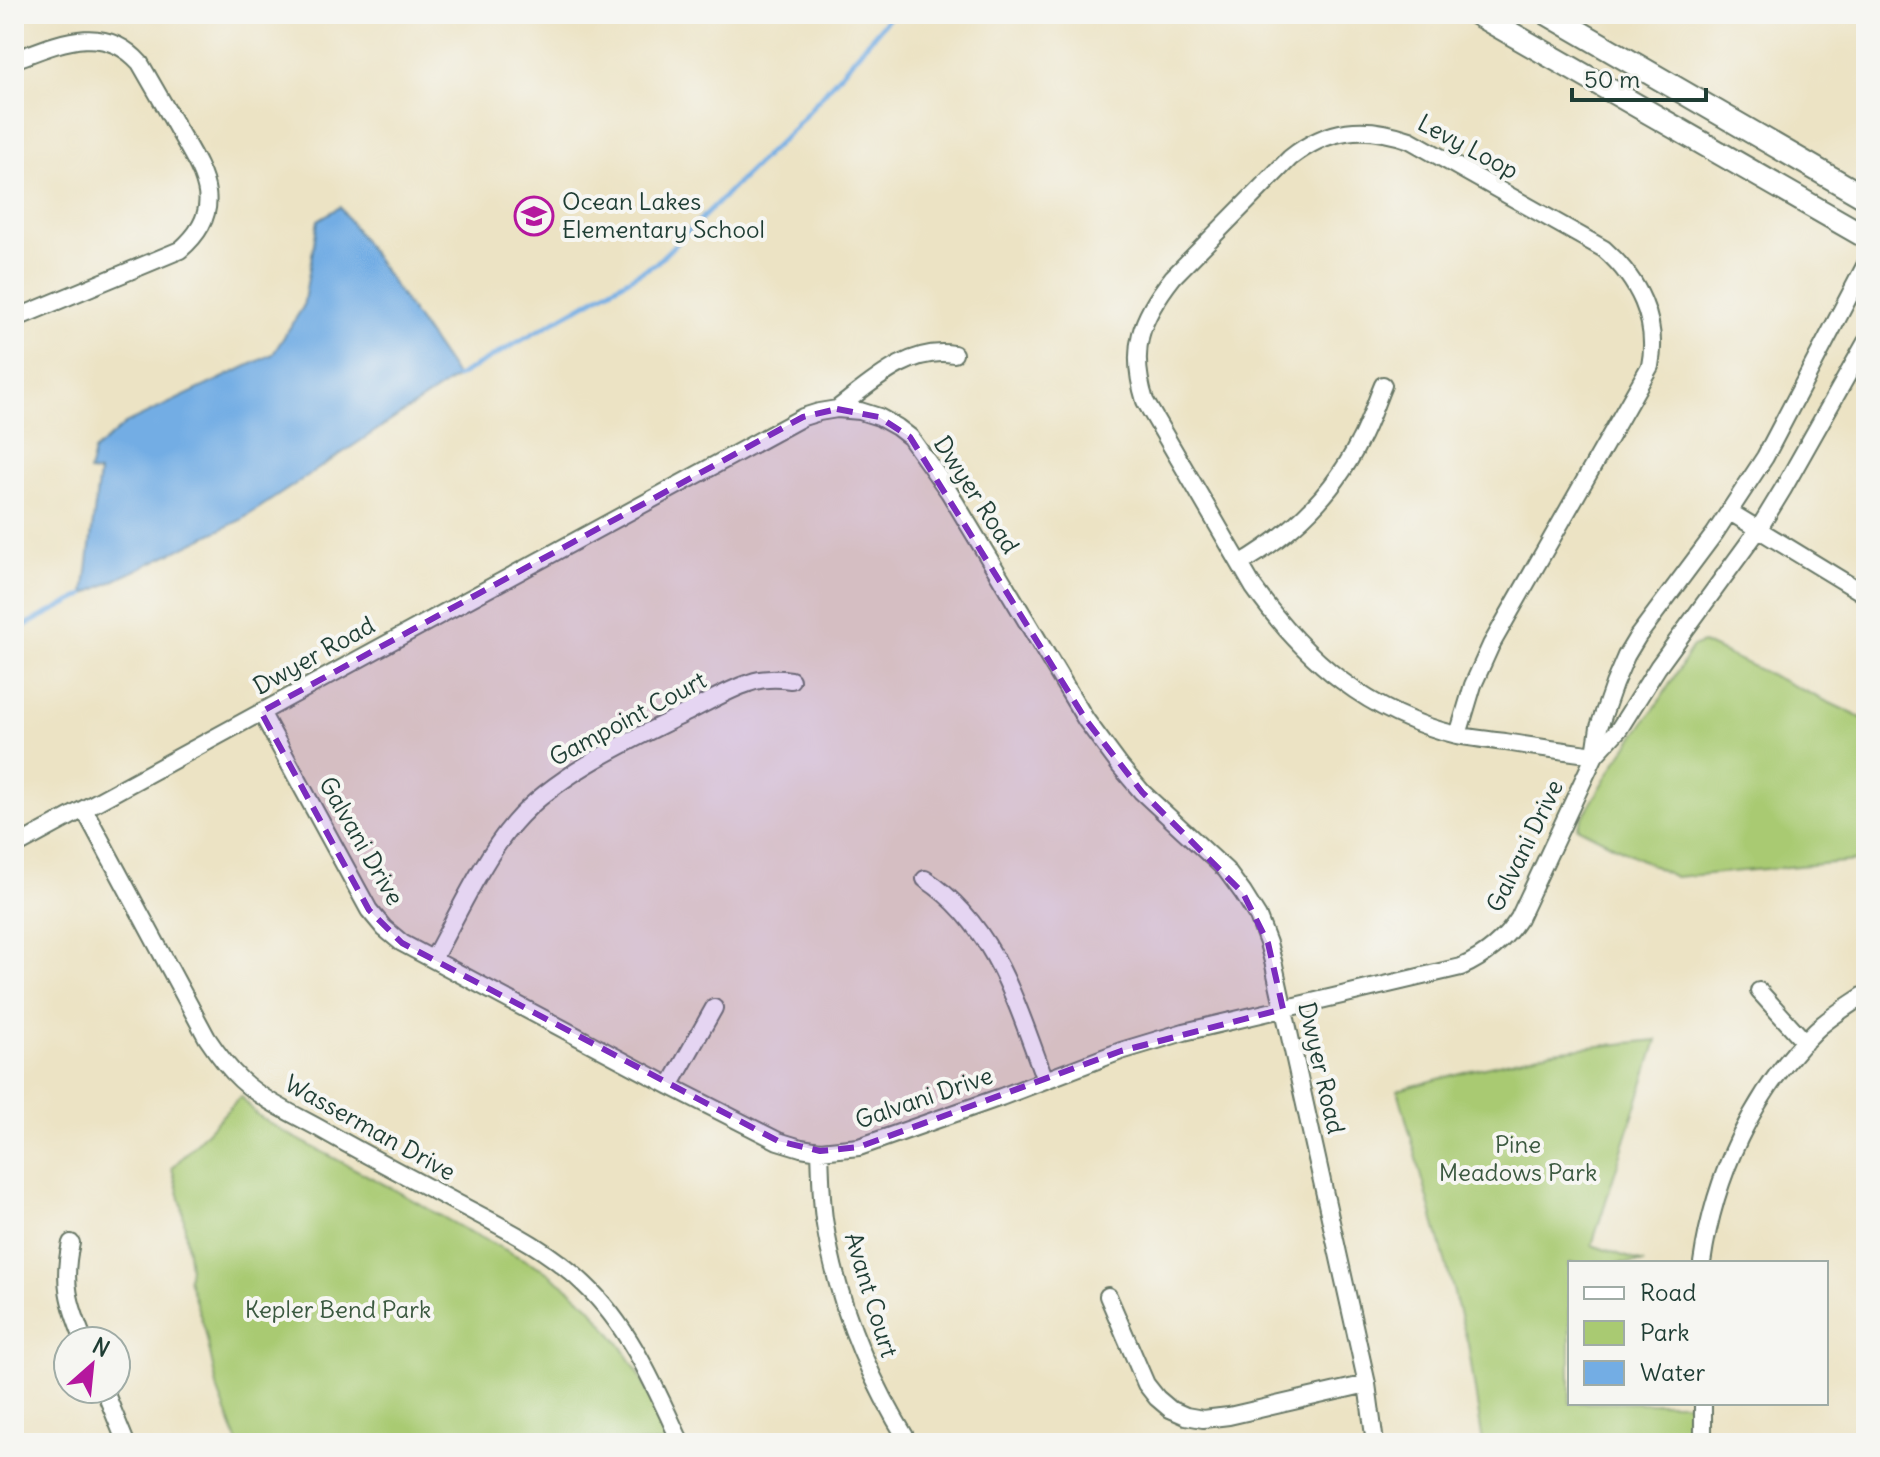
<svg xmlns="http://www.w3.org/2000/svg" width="1880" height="1457" viewBox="0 0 1880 1457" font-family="Delius,sans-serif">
  <rect width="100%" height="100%" fill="#f6f6f2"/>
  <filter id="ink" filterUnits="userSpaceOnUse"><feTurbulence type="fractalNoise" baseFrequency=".0125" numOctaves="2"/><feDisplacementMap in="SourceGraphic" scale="16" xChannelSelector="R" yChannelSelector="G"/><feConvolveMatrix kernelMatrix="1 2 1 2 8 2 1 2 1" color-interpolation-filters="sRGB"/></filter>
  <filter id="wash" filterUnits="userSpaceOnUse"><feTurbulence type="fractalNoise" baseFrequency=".006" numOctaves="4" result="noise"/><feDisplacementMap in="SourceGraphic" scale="32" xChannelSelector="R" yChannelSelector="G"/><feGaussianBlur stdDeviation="1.8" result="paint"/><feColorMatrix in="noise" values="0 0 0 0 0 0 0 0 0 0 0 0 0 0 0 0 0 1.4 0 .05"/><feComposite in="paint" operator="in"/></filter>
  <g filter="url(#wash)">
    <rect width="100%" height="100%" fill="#ece3c4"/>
    <!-- green -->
    <path fill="#a9ca72" stroke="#648453" stroke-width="2" d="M1703,643l163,77v140l-191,17 -98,-50 40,-67 42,-58 33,-55z
      M1657,1040l-65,205 52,18h-74v140h122l2,40h-211l-15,-99 -70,-254 74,-20 81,-19z
      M241,1096l15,18 28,18 109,57 73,41 75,38 31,23 18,16 33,41 16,26 34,69h-435l-20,-52 -13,-61 -17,-51 2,-11 -8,-62 -10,-38z"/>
    <!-- water -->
    <path fill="#73ade4" stroke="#49758c" stroke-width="2" d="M340,207l117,170 -216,143 -157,75 15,-122 -10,-1 5,-21 31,-27 148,-70 30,-47 15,-87z"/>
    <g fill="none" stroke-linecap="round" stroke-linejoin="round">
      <!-- stream -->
      <path stroke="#73ade4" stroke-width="5" d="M457,377l198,-113 140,-137 97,-113
        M14,631l70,-36"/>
    </g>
  </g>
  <g filter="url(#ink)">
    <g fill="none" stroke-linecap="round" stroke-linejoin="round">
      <defs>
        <path id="street" d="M14,60c43,-16 89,-39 126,3 12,21 25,43 37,65 26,45 52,80 3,122l-166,69
          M837,409c33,-25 72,-63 117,-55
          M1730,512l136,83
          M1240,564c51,-30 93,-69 119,-122 10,-18 16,-38 24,-57
          M261,712l108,198 15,18 18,15 268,143 108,55 23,7 19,3 39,-4 142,-50 120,-46 63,-19 277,-65c25,-11 43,-26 58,-49l76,-163 4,-28 15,-43 12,-28 12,-20 77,-103 50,-76 101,-193
          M1458,735l15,-50 18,-40 159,-279c9,-46 -12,-87 -46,-117l-194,-109c-46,-16 -82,-12 -120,18l-117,119c-33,42 -44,72 -28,124l109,187c51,72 115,126 203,147 15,3 32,5 48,7 30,5 60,9 90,13
          M1596,754l23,-25 39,-62 100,-137 25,-41 83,-147
          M84,809l123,229c10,15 21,30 34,42 24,22 55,35 83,51 44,25 88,48 133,72 45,24 90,45 127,81 46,43 71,103 97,159
          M14,847l789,-430 16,-5 18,-3 23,2 19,6 18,10 13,10 39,55 137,228 34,46 22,26 84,78 17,23 15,24 10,26 6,22 93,419 8,59
          M925,879c70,46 92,126 120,201
          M433,959c24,-43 49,-99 81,-136 41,-48 117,-83 174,-111 20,-10 40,-22 61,-29 13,-5 28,-5 42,-3
          M1759,991l46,51
          M670,1086l44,-78
          M820,1151c1,22 1,45 4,68 12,80 43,156 85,224
          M71,1243c-9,39 -2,61 13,98
          M1702,1263c12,-86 51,-172 114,-233 15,-14 33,-25 50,-36
          M1108,1296l38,88 11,14 13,11 16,7 17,3 26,-3 138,-32
          M104,1389l22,54
          M1703,1403v40"/>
        <path id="secondary" d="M1477,14l389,223
          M1548,14l318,184"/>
      </defs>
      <!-- street casing -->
      <use href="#street" stroke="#677766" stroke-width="20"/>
      <!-- secondary casing -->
      <use href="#secondary" stroke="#677766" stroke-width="26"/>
      <!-- street -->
      <use href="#street" stroke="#fff" stroke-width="16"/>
      <!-- secondary -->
      <use href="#secondary" stroke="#fff" stroke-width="22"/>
    </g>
  </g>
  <!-- marked area -->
  <path fill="#7b2cbf" fill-opacity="0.2" stroke="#7b2cbf" stroke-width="6" stroke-dasharray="16 10" stroke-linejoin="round" d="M837,409l42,8 31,20 176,283 56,72 101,101 25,50 15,66 -162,42 -262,96 -39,4 -42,-10 -376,-198 -33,-33 -108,-198 542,-295z"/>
  <!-- icons -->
  <defs>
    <symbol id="school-ring" viewBox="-11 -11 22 22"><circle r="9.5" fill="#f6f6f2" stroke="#b5179e" stroke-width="1.5"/><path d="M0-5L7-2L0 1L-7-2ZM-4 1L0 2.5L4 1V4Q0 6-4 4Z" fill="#b5179e"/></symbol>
  </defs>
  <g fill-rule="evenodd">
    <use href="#school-ring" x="512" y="194" width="44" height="44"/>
  </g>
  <g text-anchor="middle" stroke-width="8" stroke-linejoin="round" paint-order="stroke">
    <!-- street labels -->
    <g font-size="24" fill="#1f3d34" stroke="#f6f6f2">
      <text transform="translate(1468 147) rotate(28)" y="8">Levy Loop</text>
      <text transform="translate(976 495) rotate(57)" y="8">Dwyer Road</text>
      <text transform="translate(314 656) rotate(-29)" y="8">Dwyer Road</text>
      <text transform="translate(628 719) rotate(-28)" y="8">Gampoint Court</text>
      <text transform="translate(361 841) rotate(60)" y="8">Galvani Drive</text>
      <text transform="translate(1525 846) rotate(-64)" y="8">Galvani Drive</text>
      <text transform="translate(1321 1068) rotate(77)" y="8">Dwyer Road</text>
      <text transform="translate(924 1098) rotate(-19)" y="8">Galvani Drive</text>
      <text transform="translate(370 1128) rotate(29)" y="8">Wasserman Drive</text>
      <text transform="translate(871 1295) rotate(73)" y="8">Avant Court</text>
    </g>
    <!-- poi labels -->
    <g font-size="24" fill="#1f3d34" stroke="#f6f6f2" text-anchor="start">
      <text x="562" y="210">Ocean Lakes<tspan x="562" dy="28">Elementary School</tspan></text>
    </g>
    <!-- park labels -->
    <g font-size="24" fill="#3b5940" stroke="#f6f6f2">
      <text x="1518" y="1153">Pine<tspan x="1518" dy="28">Meadows Park</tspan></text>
      <text x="338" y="1318">Kepler Bend Park</text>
    </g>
  </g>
  <!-- margin -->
  <rect width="1880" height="1457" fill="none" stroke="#f6f6f2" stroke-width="48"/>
  <!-- legend -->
  <rect x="1568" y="1261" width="260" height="144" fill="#f6f6f2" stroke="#a0aca6" stroke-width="2"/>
  <rect x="1584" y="1287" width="40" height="12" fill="#ffffff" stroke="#a0aca6" stroke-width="2"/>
  <text x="1640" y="1301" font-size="24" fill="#1f3d34">Road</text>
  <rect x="1584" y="1321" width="40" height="24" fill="#a9ca72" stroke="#a0aca6" stroke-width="2"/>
  <text x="1640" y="1341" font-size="24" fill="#1f3d34">Park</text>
  <rect x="1584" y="1361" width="40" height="24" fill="#73ade4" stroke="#a0aca6" stroke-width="2"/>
  <text x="1640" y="1381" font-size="24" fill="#1f3d34">Water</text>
  <!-- north arrow -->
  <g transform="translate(92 1365) rotate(27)"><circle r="38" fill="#f6f6f2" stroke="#a0aca6" stroke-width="2"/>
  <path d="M0-6L14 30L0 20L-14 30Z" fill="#b5179e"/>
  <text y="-12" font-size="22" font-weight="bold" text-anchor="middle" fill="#1f3d34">N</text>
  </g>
  <!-- scale -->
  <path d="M1572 88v12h134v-12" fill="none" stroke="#1f3d34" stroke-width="4"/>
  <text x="1584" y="88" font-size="24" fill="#1f3d34" stroke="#f6f6f2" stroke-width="6" paint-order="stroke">50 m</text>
</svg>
